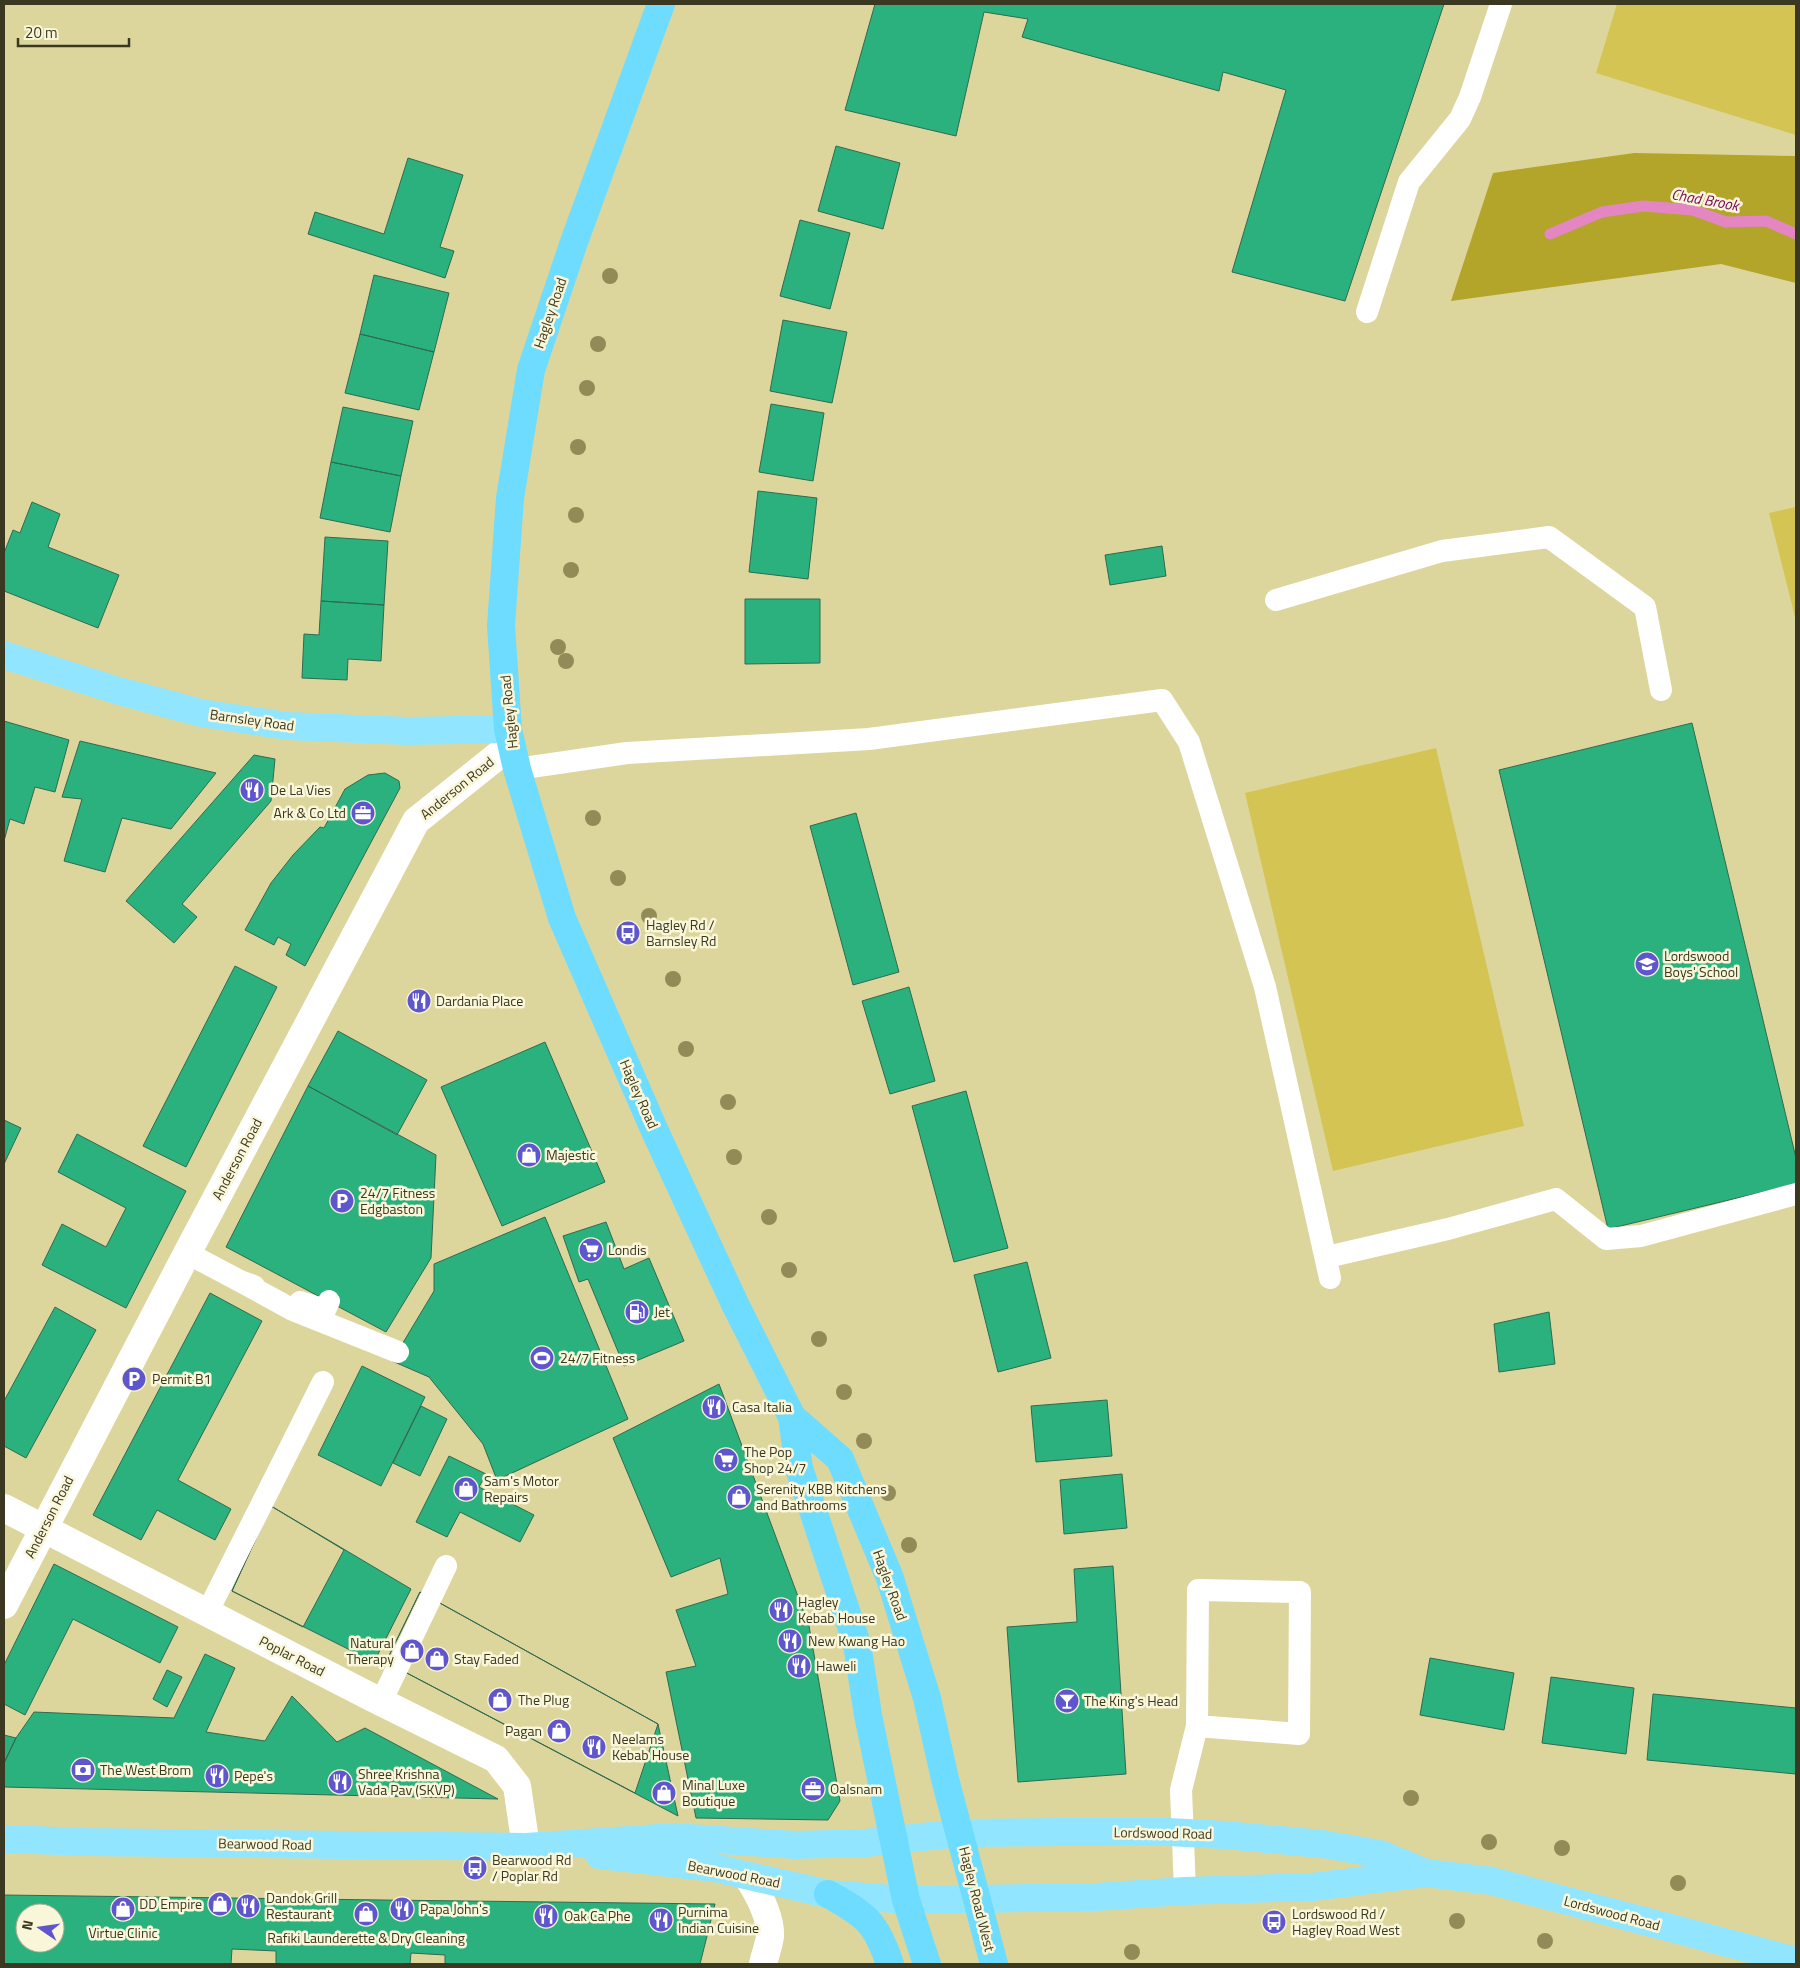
<svg xmlns="http://www.w3.org/2000/svg" width="1800" height="1968" viewBox="0 0 1800 1968" font-family="'Titillium Web',sans-serif">
  <rect width="100%" height="100%" fill="#ddd69c"/>
  <!-- green -->
  <path fill="#d3c453" d="M1617,4h179v131l-200,-62z
    M1796,507v114l-27,-108z
    M1436,748l88,378 -191,45 -88,-378z"/>
  <!-- forest -->
  <path fill="#b3a42a" d="M1634,153l162,3v127l-75,-19 -270,37 42,-128z"/>
  <g fill="none" stroke-linecap="round" stroke-linejoin="round">
    <!-- stream -->
    <path stroke="#e486c2" stroke-width="11" d="M1550,234l52,-22 41,-6 50,4 33,12 40,-1 30,13"/>
  </g>
  <!-- building -->
  <path fill="#2bb17d" stroke="#306a50" fill-rule="evenodd" d="M875,4h569l-99,297 -113,-29 54,-182 -63,-18 -4,19 -197,-54 6,-18 -44,-7 -28,124 -111,-26z
    M836,146l64,17 -17,66 -65,-18z
    M408,158l55,17 -23,72 14,4 -9,27 -137,-44 7,-22 69,22z
    M800,220l50,13 -20,76 -50,-13z
    M374,275l75,18 -15,59 -74,-18z
    M783,320l64,12 -15,71 -62,-12z
    M360,334l74,18 -15,58 -74,-17z
    M771,404l53,9 -11,68 -54,-9z
    M343,407l70,14 -12,55 -70,-14z
    M331,462l70,14 -11,56 -70,-14z
    M758,491l59,7 -9,81 -59,-7z
    M32,502l28,12 -12,33 71,28 -21,53 -94,-37v-38l9,-23 7,3z
    M325,537l63,4 -4,64 -63,-4z
    M1162,546l4,30 -56,9 -5,-30z
    M745,599h75v64l-75,1z
    M321,601l63,4 -3,56 -33,-2 -1,21 -45,-2 2,-44 15,1z
    M4,721l65,19 -14,52 -20,-5 -11,37 -14,-5 -6,22z
    M1692,723l104,435v26l-188,45 -109,-459z
    M80,741l136,32 -45,56 -49,-11 -17,54 -41,-11 18,-62 -20,-2z
    M254,755l21,4 -4,42 -89,103 15,13 -23,26 -48,-42z
    M385,773l14,8 1,7 -95,178 -19,-11 5,-11 -13,-7 -4,8 -29,-15 26,-47 22,-28 27,-28 4,1 21,-39 23,-14z
    M856,813l43,159 -46,13 -43,-159z
    M235,966l42,21 -91,180 -43,-21z
    M909,987l26,94 -45,13 -28,-93z
    M338,1031l89,49 -30,55 -89,-49z
    M545,1042l60,140 -103,44 -61,-139z
    M308,1086l128,69 -5,103 -45,74 -160,-85z
    M966,1091l42,157 -54,14 -42,-156z
    M4,1120l17,8 -17,36z
    M77,1134l109,57 -60,117 -84,-43 20,-41 44,23 20,-39 -68,-36z
    M545,1217l83,202 -131,61 -14,-36 -54,-67 -37,-16 42,-70v-27z
    M606,1222l18,47 25,-11 35,83 -60,25 -36,-87 -9,3 -16,-46z
    M1027,1262l24,96 -53,14 -24,-97z
    M210,1293l52,28 -84,159 53,29 -16,31 -58,-30 -16,30 -48,-25z
    M55,1307l41,23 -70,128 -22,-12v-45z
    M1549,1312l6,52 -56,8 -5,-48z
    M362,1366l63,31 -44,89 -63,-31z
    M719,1384l90,242 31,175 -12,19 -132,-2 -30,-146 30,-6 -20,-56 52,-16 -8,-36 -49,19 -58,-139z
    M1107,1400l5,56 -76,6 -5,-56z
    M421,1406l26,13 -27,57 -27,-13z
    M449,1456l37,18 -7,13 55,28 -14,27 -60,-30 -13,25 -31,-15z
    M1122,1474l5,54 -63,6 -4,-54z
    M271,1506l140,83 -37,73 -142,-71z
    M271,1506l73,44 -41,77 -71,-36z
    M54,1564l124,63 -18,36 -87,-44 -48,96 -21,-11v-39z
    M1113,1566l13,208 -108,8 -11,-155 70,-5 -3,-53z
    M420,1592l238,132 20,92 -292,-154z
    M420,1592l238,132 -23,69 -249,-131z
    M205,1654l30,14 -29,64 59,9 27,-45 45,46 28,-14 133,71 -494,-12v-24l12,-25 18,-26 140,6z
    M1430,1658l84,15 -10,57 -84,-15z
    M167,1670l15,7 -15,30 -14,-8z
    M1551,1677l83,11 -8,66 -84,-11z
    M1653,1694l143,14v66l-149,-14z
    M4,1735l12,3 -12,25z
    M4,1895l379,5 332,4 -15,60h-255v-9l-34,-2 -1,11h-134v-13l-44,-2 -1,15h-227zM25,1913h30v30h-30z"/>
  <g fill="none" stroke-linecap="round" stroke-linejoin="round">
    <!-- service -->
    <path stroke="#fff" stroke-width="22" d="M1367,312l42,-130 51,-63 10,-22 31,-93
      M1276,600l166,-49 107,-14 96,70 16,83
      M517,769l110,-16 242,-14 293,-39 27,42 76,245 65,291
      M187,1253l53,28 14,5
      M1327,1257l121,-28 108,-30 50,40 35,-3 155,-42
      M240,1281l53,29 105,42
      M300,1302l25,8 4,-9
      M207,1613l116,-231
      M381,1702l65,-136
      M1185,1891l-4,-101 16,-64 1,-136 102,2 -1,142 -102,-8"/>
    <!-- minor -->
    <path stroke="#fff" stroke-width="28" d="M4,1508l367,189 125,62 21,27 9,61
      M4,1605l178,-342 234,-442 95,-76"/>
    <!-- tertiary -->
    <path stroke="#fff" stroke-width="28" d="M747,1876c11,17 24,40 23,60 -1,9 -5,19 -7,28"/>
    <!-- primary -->
    <path stroke="#92e5fe" stroke-width="28" d="M4,655l115,36 82,22 86,13 121,5 100,-2
      M4,1839l83,3 439,5 148,-10 121,8 71,-2 94,-10 189,-2 76,4 97,9 58,10 46,19
      M599,1855l116,13 113,26 78,6 190,-3 89,-6 127,-4 114,-14 66,8 304,80"/>
    <!-- trunk -->
    <path stroke="#6edcfe" stroke-width="28" d="M661,4l-87,238 -43,128 -21,128 -9,128 7,103 9,40 45,149 92,211 49,106 33,71 56,111 7,51 58,176 11,71 38,185 21,64
      M792,1417l48,42 50,119 37,120 18,81 49,185
      M828,1894c38,21 48,28 62,70"/>
  </g>
  <!-- trees -->
  <g fill="#928b57">
    <circle cx="610" cy="276" r="8"/>
    <circle cx="598" cy="344" r="8"/>
    <circle cx="587" cy="388" r="8"/>
    <circle cx="578" cy="447" r="8"/>
    <circle cx="576" cy="515" r="8"/>
    <circle cx="571" cy="570" r="8"/>
    <circle cx="558" cy="647" r="8"/>
    <circle cx="566" cy="661" r="8"/>
    <circle cx="593" cy="818" r="8"/>
    <circle cx="618" cy="878" r="8"/>
    <circle cx="649" cy="916" r="8"/>
    <circle cx="673" cy="979" r="8"/>
    <circle cx="686" cy="1049" r="8"/>
    <circle cx="728" cy="1102" r="8"/>
    <circle cx="734" cy="1157" r="8"/>
    <circle cx="769" cy="1217" r="8"/>
    <circle cx="789" cy="1270" r="8"/>
    <circle cx="819" cy="1339" r="8"/>
    <circle cx="844" cy="1392" r="8"/>
    <circle cx="864" cy="1441" r="8"/>
    <circle cx="888" cy="1493" r="8"/>
    <circle cx="909" cy="1545" r="8"/>
    <circle cx="1411" cy="1798" r="8"/>
    <circle cx="1489" cy="1842" r="8"/>
    <circle cx="1562" cy="1848" r="8"/>
    <circle cx="1678" cy="1883" r="8"/>
    <circle cx="1457" cy="1921" r="8"/>
    <circle cx="1545" cy="1941" r="8"/>
    <circle cx="1132" cy="1952" r="8"/>
  </g>
  <!-- icons -->
  <defs>
    <symbol id="restaurant-disc" viewBox="-11 -11 22 22"><circle r="9.5" fill="#5f55cd" stroke="#f9f6d9"/><path d="M-5-6h1v4h1v-4h1v4h1v-4h1v5L-1.5 .5V6h-2V.5L-5-1ZM5-6V6H3V1.5H1.5Q1.5-4 5-6Z" fill="#fff"/></symbol>
    <symbol id="office-disc" viewBox="-11 -11 22 22"><circle r="9.5" fill="#5f55cd" stroke="#f9f6d9"/><path d="M-6-3h4V-5.5h4V-3h4V5H-6ZM-1-4.5V-3h2v-1.5ZM-6 0V1H6V0Z" fill="#fff"/></symbol>
    <symbol id="bus-disc" viewBox="-11 -11 22 22"><circle r="9.5" fill="#5f55cd" stroke="#f9f6d9"/><path d="M-5-6H5V4H4V6H2V4H-2V6H-4V4H-5ZM-3.5-4V0h7V-4ZM-3.5 1.2v1.5H-2V1.2ZM2 1.2v1.5H3.5V1.2Z" fill="#fff"/></symbol>
    <symbol id="school-disc" viewBox="-11 -11 22 22"><circle r="9.5" fill="#5f55cd" stroke="#f9f6d9"/><path d="M0-5L7-2L0 1L-7-2ZM-4 1L0 2.5L4 1V4Q0 6-4 4Z" fill="#fff"/></symbol>
    <symbol id="shop-disc" viewBox="-11 -11 22 22"><circle r="9.5" fill="#5f55cd" stroke="#f9f6d9"/><path d="M-5-2.5h2.3a2.7 3.5 0 0 1 5.4 0H5L5.5 6h-11ZM-1.5-2.5h3a1.5 2.3 0 0 0-3 0Z" fill="#fff"/></symbol>
    <symbol id="parking-disc" viewBox="-11 -11 22 22"><circle r="9.5" fill="#5f55cd" stroke="#f9f6d9"/><path d="M-3.5-5.5H1a3.5 3.5 0 0 1 0 7H-1V5.5H-3.5ZM-1-3.4V-.6H.8a1.4 1.4 0 0 0 0-2.8Z" fill="#fff"/></symbol>
    <symbol id="supermarket-disc" viewBox="-11 -11 22 22"><circle r="9.5" fill="#5f55cd" stroke="#f9f6d9"/><path d="M-6-5.5h2.5l.6 2H6L4.5 2H-2.5L-4.4-4H-6ZM-1.5 3.2a1.3 1.3 0 1 0 .1 0ZM3 3.2a1.3 1.3 0 1 0 .1 0Z" fill="#fff"/></symbol>
    <symbol id="fuel-disc" viewBox="-11 -11 22 22"><circle r="9.5" fill="#5f55cd" stroke="#f9f6d9"/><path d="M-5.5-6h7V0h2V4h1.3V-2.5L3-4.5l.8-.8L6-3V5H2.5V1h-1V6h-7ZM-4.2-4.7v3.2H.2V-4.7Z" fill="#fff"/></symbol>
    <symbol id="stadium-disc" viewBox="-11 -11 22 22"><circle r="9.5" fill="#5f55cd" stroke="#f9f6d9"/><path d="M0-5a6.5 5 0 1 0 0 10a6.5 5 0 1 0 0-10ZM-3.5-1.8h7v3.6h-7Z" fill="#fff"/></symbol>
    <symbol id="bar-disc" viewBox="-11 -11 22 22"><circle r="9.5" fill="#5f55cd" stroke="#f9f6d9"/><path d="M-6-5H6L.8 .8V4.5H3.5V6h-7V4.5H-.8V.8Z" fill="#fff"/></symbol>
    <symbol id="bank-disc" viewBox="-11 -11 22 22"><circle r="9.5" fill="#5f55cd" stroke="#f9f6d9"/><path d="M-6-4H6V4H-6ZM0-2.3a2.3 2.3 0 1 0 0 4.6a2.3 2.3 0 1 0 0-4.6Z" fill="#fff"/></symbol>
  </defs>
  <g fill-rule="evenodd">
    <use href="#restaurant-disc" x="238" y="776" width="28" height="28"/>
    <use href="#office-disc" x="349" y="799" width="28" height="28"/>
    <use href="#bus-disc" x="614" y="919" width="28" height="28"/>
    <use href="#school-disc" x="1633" y="950" width="28" height="28"/>
    <use href="#restaurant-disc" x="405" y="987" width="28" height="28"/>
    <use href="#shop-disc" x="515" y="1141" width="28" height="28"/>
    <use href="#parking-disc" x="328" y="1187" width="28" height="28"/>
    <use href="#supermarket-disc" x="577" y="1236" width="28" height="28"/>
    <use href="#fuel-disc" x="623" y="1298" width="28" height="28"/>
    <use href="#stadium-disc" x="528" y="1344" width="28" height="28"/>
    <use href="#parking-disc" x="120" y="1365" width="28" height="28"/>
    <use href="#restaurant-disc" x="700" y="1393" width="28" height="28"/>
    <use href="#supermarket-disc" x="712" y="1446" width="28" height="28"/>
    <use href="#shop-disc" x="452" y="1475" width="28" height="28"/>
    <use href="#shop-disc" x="725" y="1483" width="28" height="28"/>
    <use href="#restaurant-disc" x="767" y="1596" width="28" height="28"/>
    <use href="#restaurant-disc" x="776" y="1627" width="28" height="28"/>
    <use href="#shop-disc" x="398" y="1637" width="28" height="28"/>
    <use href="#shop-disc" x="423" y="1645" width="28" height="28"/>
    <use href="#restaurant-disc" x="785" y="1652" width="28" height="28"/>
    <use href="#shop-disc" x="486" y="1686" width="28" height="28"/>
    <use href="#bar-disc" x="1053" y="1687" width="28" height="28"/>
    <use href="#shop-disc" x="545" y="1717" width="28" height="28"/>
    <use href="#restaurant-disc" x="580" y="1733" width="28" height="28"/>
    <use href="#bank-disc" x="69" y="1756" width="28" height="28"/>
    <use href="#restaurant-disc" x="203" y="1762" width="28" height="28"/>
    <use href="#restaurant-disc" x="326" y="1768" width="28" height="28"/>
    <use href="#office-disc" x="799" y="1775" width="28" height="28"/>
    <use href="#shop-disc" x="650" y="1779" width="28" height="28"/>
    <use href="#bus-disc" x="461" y="1854" width="28" height="28"/>
    <use href="#shop-disc" x="206" y="1890" width="28" height="28"/>
    <use href="#restaurant-disc" x="234" y="1892" width="28" height="28"/>
    <use href="#shop-disc" x="109" y="1895" width="28" height="28"/>
    <use href="#restaurant-disc" x="388" y="1895" width="28" height="28"/>
    <use href="#shop-disc" x="352" y="1900" width="28" height="28"/>
    <use href="#restaurant-disc" x="532" y="1902" width="28" height="28"/>
    <use href="#restaurant-disc" x="647" y="1906" width="28" height="28"/>
    <use href="#bus-disc" x="1260" y="1908" width="28" height="28"/>
  </g>
  <g text-anchor="middle" stroke-width="5" stroke-linejoin="round" paint-order="stroke">
    <!-- street labels -->
    <g font-size="14" fill="#3b3821" stroke="#f9f6d9">
      <text transform="translate(550 313) rotate(-71)" y="5">Hagley Road</text>
      <text transform="translate(509 712) rotate(-96)" y="5">Hagley Road</text>
      <text transform="translate(252 720) rotate(8)" y="5">Barnsley Road</text>
      <text transform="translate(457 788) rotate(-39)" y="5">Anderson Road</text>
      <text transform="translate(639 1094) rotate(66)" y="5">Hagley Road</text>
      <text transform="translate(237 1159) rotate(-62)" y="5">Anderson Road</text>
      <text transform="translate(49 1517) rotate(-63)" y="5">Anderson Road</text>
      <text transform="translate(890 1585) rotate(70)" y="5">Hagley Road</text>
      <text transform="translate(292 1656) rotate(27)" y="5">Poplar Road</text>
      <text transform="translate(1163 1833) rotate(1)" y="5">Lordswood Road</text>
      <text transform="translate(265 1844) rotate(1)" y="5">Bearwood Road</text>
      <text transform="translate(734 1874) rotate(11)" y="5">Bearwood Road</text>
      <text transform="translate(977 1899) rotate(76)" y="5">Hagley Road West</text>
      <text transform="translate(1612 1913) rotate(15)" y="5">Lordswood Road</text>
    </g>
    <!-- poi labels -->
    <g font-size="14" fill="#3b3821" stroke="#f9f6d9" text-anchor="start">
      <text x="270" y="795">De La Vies</text>
      <text x="346" y="818" text-anchor="end">Ark &amp; Co Ltd</text>
      <text x="646" y="930">Hagley Rd /<tspan x="646" dy="16">Barnsley Rd</tspan></text>
      <text x="1664" y="961">Lordswood<tspan x="1664" dy="16">Boys' School</tspan></text>
      <text x="436" y="1006">Dardania Place</text>
      <text x="546" y="1160">Majestic</text>
      <text x="360" y="1198">24/7 Fitness<tspan x="360" dy="16">Edgbaston</tspan></text>
      <text x="608" y="1255">Londis</text>
      <text x="654" y="1317">Jet</text>
      <text x="560" y="1363">24/7 Fitness</text>
      <text x="152" y="1384">Permit B1</text>
      <text x="732" y="1412">Casa Italia</text>
      <text x="744" y="1457">The Pop<tspan x="744" dy="16">Shop 24/7</tspan></text>
      <text x="484" y="1486">Sam's Motor<tspan x="484" dy="16">Repairs</tspan></text>
      <text x="756" y="1494">Serenity KBB Kitchens<tspan x="756" dy="16">and Bathrooms</tspan></text>
      <text x="798" y="1607">Hagley<tspan x="798" dy="16">Kebab House</tspan></text>
      <text x="808" y="1646">New Kwang Hao</text>
      <text x="394" y="1648" text-anchor="end">Natural<tspan x="394" dy="16">Therapy</tspan></text>
      <text x="454" y="1664">Stay Faded</text>
      <text x="816" y="1671">Haweli</text>
      <text x="518" y="1705">The Plug</text>
      <text x="1084" y="1706">The King's Head</text>
      <text x="542" y="1736" text-anchor="end">Pagan</text>
      <text x="612" y="1744">Neelams<tspan x="612" dy="16">Kebab House</tspan></text>
      <text x="100" y="1775">The West Brom</text>
      <text x="358" y="1779">Shree Krishna<tspan x="358" dy="16">Vada Pav (SKVP)</tspan></text>
      <text x="234" y="1781">Pepe's</text>
      <text x="682" y="1790">Minal Luxe<tspan x="682" dy="16">Boutique</tspan></text>
      <text x="830" y="1794">Oalsnam</text>
      <text x="492" y="1865">Bearwood Rd<tspan x="492" dy="16">/ Poplar Rd</tspan></text>
      <text x="266" y="1903">Dandok Grill<tspan x="266" dy="16">Restaurant</tspan></text>
      <text x="202" y="1909" text-anchor="end">DD Empire</text>
      <text x="420" y="1914">Papa John's</text>
      <text x="678" y="1917">Purnima<tspan x="678" dy="16">Indian Cuisine</tspan></text>
      <text x="1292" y="1919">Lordswood Rd /<tspan x="1292" dy="16">Hagley Road West</tspan></text>
      <text x="564" y="1921">Oak Ca Phe</text>
      <text x="123" y="1938" text-anchor="middle">Virtue Clinic</text>
      <text x="366" y="1943" text-anchor="middle">Rafiki Launderette &amp; Dry Cleaning</text>
    </g>
    <!-- water labels -->
    <g font-size="15" font-style="italic" fill="#7a035d" stroke="#f9f6d9">
      <text transform="translate(1705 200) rotate(10)" y="5">Chad Brook</text>
    </g>
  </g>
  <!-- border -->
  <rect width="1800" height="1968" fill="none" stroke="#3b3821" stroke-width="10"/>
  <!-- north arrow -->
  <g transform="translate(40 1928) rotate(283)"><circle r="24" fill="#f9f6d9" stroke="#adaa8f"/>
  <path d="M0-4L9 19L0 12L-9 19Z" fill="#5f55cd"/>
  <text y="-8" font-size="14" font-weight="bold" text-anchor="middle" fill="#3b3821">N</text>
  </g>
  <!-- scale -->
  <path d="M18 38v8h111v-8" fill="none" stroke="#3b3821" stroke-width="2.5"/>
  <text x="25" y="38" font-size="15" fill="#3b3821" stroke="#f9f6d9" stroke-width="4" paint-order="stroke">20 m</text>
</svg>
